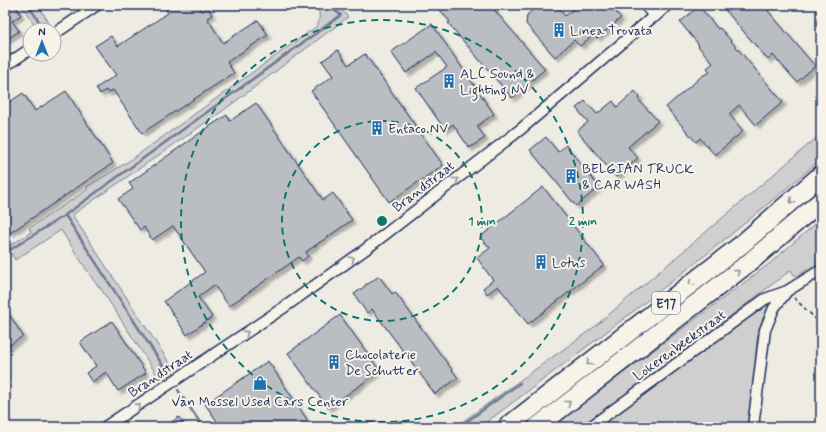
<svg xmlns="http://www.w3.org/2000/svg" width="826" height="432" viewBox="0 0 826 432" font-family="Mynerve,sans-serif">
  <defs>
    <filter id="shadow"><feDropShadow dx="3.5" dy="3.5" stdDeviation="1" flood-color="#0004"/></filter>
  </defs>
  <rect width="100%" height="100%" fill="#eeebe2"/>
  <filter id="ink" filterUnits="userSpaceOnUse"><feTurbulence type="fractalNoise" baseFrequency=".025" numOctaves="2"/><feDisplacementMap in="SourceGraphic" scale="8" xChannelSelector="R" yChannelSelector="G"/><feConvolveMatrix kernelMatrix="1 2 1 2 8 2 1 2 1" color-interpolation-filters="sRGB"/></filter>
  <g filter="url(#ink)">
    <!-- green -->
    <path fill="#cfcfcf" stroke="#757f96" d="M21,5h17l13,21 -6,4h-7z
      M317,5c12,0 24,1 31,12l-124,93 -149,103 -2,3 101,154 -1,7 -6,3 -10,-5 -56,-86 -7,-8 -33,-51 -46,30 -4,-7 -6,4v-8l26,-17 -2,-4 58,-38v-3l45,-28 185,-133c3,-7 3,-13 0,-21z
      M821,134v25c-109,95 -225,181 -341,268h-25l138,-99z
      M821,219v41l-23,16 -4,-1 -3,-5 -122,93 -89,64h-29l218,-163z
      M766,303l2,4 -10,24 -4,43 -7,53h-149z"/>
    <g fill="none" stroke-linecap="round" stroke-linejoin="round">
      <!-- stream -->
      <path stroke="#6e7992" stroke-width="2.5" d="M28,5l14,21
        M65,215l104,160
        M5,253l60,-38 276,-200 -14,-10
        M178,390l25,37
        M459,427l61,-44"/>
    </g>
    <!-- building -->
    <path fill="#babdc2" stroke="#1b2f5e" filter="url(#shadow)" d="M5,5h10l6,10 -9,6 7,10 -14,10z
      M163,5h35l4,6 6,-4 4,8 -5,3 16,25 35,-23 10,15 -41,27 7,11 -92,60 -29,-43 -5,3 -2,-3 -6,4 -4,-6 20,-13 -21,-29 16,-10 7,10 50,-33z
      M445,5h45l55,64 -33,29 -64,-75 2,-1 -10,-12z
      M538,5h18l9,11 13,-11h32l11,13 -24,20 -3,-4 -14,12 -6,-6 -19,17 -29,-33 1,-9z
      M721,5h42l52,61 -18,16 -24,-27 -5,5z
      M699,6l19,23 2,-1 63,74 -27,23 -17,-20 -10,9 14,17 -28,24 -15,-17 -4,4 -30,-35 36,-31 8,-4 -3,-4 6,-5 -15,-17 1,-1 -19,-23z
      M432,24l62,90 -17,12 8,12 -16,10 -16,-24 -8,6 -29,-42 31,-21 -11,-15 -30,21 -15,-21z
      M338,50l10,15 17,-11 78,111 -54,37 -78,-111 22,-15 -11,-15z
      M66,91l47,72 -103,70 -5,-8v-120l18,-12 12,18z
      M635,91l5,6 -2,2 20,22 -30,26 10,11 -22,19 -39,-46 11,-9 -12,-14 9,-7 12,13 16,-13 4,6z
      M256,103l67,97 10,-7 19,27 -46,32 2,4 -6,5 -3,-4 -70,49 -15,-21 -16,12 14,20 -25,18 -23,-34 41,-29 -32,-46 -21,14 -8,-13 -4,3 -22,-31 15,-10 -4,-6 81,-57 17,-11 3,6z
      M546,137l12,15 8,-7 33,42 -23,19 -46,-56z
      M543,187l61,78 -76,59 -30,-38 -11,8 -4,-6 10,-8 -16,-22 13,-10 -10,-11z
      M379,276l13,18 3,-2 63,86 -23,16 -63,-85 -5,4 -13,-19 10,-7 2,-3h2z
      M5,308l18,28 -18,12z
      M340,315l40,56 -52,37 -40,-55z
      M112,321l34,52 -28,18 -12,-19 -14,10 -6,-9 10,-7 -16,-24z
      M268,361l44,66h-91l-16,-23z
      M179,417l6,10h-21z"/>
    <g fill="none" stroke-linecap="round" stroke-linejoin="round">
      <defs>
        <path id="minor" d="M54,34l43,-29
          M5,66l25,-17
          M105,427l181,-121 80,-57 155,-120 133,-113 -9,-11
          M590,427l175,-128 22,-8
          M753,427l12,-97 9,-22 13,-17 34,-21"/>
        <path id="tertiary" d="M654,16l12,-11"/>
        <path id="motorway" d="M507,427l234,-182 80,-70
          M537,427l214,-166 70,-60"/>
      </defs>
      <!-- minor casing -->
      <use href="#minor" stroke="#1b2f5e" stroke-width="13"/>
      <!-- tertiary casing -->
      <use href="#tertiary" stroke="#1b2f5e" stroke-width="15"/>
      <!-- motorway casing -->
      <use href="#motorway" stroke="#1b2f5e" stroke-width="21"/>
      <!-- path -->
      <path stroke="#1b2f5e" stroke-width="1.5" stroke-dasharray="4 3" stroke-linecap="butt" d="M794,298l27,26"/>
      <!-- minor -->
      <use href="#minor" stroke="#f7f3e8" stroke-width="10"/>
      <!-- tertiary -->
      <use href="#tertiary" stroke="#f7f3e8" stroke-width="12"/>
      <!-- motorway -->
      <use href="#motorway" stroke="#f7f3e8" stroke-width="18"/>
    </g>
    <!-- one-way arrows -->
    <defs><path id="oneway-chevron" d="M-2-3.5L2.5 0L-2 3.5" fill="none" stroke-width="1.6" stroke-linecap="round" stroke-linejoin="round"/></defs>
    <g stroke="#8991a3">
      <use href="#oneway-chevron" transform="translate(456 180) rotate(-38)"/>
      <use href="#oneway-chevron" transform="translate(792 201) rotate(139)"/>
      <use href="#oneway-chevron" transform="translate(352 259) rotate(-35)"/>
      <use href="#oneway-chevron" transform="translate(737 272) rotate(-38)"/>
      <use href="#oneway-chevron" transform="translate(691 283) rotate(142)"/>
      <use href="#oneway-chevron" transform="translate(246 333) rotate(-34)"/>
      <use href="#oneway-chevron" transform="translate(589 363) rotate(142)"/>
      <use href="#oneway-chevron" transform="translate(568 403) rotate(-38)"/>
      <use href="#oneway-chevron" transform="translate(138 406) rotate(-33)"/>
    </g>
  </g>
  <!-- distance rings -->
  <g fill="none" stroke="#0f766e" stroke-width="2" stroke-dasharray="7 5">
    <circle cx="382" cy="221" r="100"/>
    <circle cx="382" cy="221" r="201"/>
  </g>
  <!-- icons -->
  <defs>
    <symbol id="building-bare" viewBox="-9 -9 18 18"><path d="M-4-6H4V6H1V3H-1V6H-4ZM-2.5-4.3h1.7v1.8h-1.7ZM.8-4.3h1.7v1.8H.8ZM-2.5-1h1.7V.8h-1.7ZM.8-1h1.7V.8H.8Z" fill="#1f6fb2" stroke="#f7f3e8" stroke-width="2.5" paint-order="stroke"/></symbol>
    <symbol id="shop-bare" viewBox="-9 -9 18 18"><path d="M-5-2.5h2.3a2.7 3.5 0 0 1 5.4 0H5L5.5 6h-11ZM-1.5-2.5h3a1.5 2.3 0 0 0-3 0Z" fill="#1f6fb2" stroke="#f7f3e8" stroke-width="2.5" paint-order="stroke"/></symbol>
  </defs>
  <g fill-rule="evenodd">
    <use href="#building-bare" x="549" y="20" width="20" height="20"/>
    <use href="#building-bare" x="439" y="71" width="20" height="20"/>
    <use href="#building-bare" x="367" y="118" width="20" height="20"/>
    <use href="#building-bare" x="561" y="166" width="20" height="20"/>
    <use href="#building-bare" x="531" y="252" width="20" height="20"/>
    <use href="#building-bare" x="324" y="352" width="20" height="20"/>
    <use href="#shop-bare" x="250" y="373" width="20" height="20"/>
  </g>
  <g text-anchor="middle" stroke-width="4" stroke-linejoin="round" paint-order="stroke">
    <!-- shield labels -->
    <rect fill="#f7f3e8" stroke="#5d6a87" stroke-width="1" x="652" y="292" width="28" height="22" rx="3"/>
    <g font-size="13" font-weight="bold" fill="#1b2f5e">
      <text x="666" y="308">E17</text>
    </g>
    <!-- poi labels -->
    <g font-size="14" fill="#1b2f5e" stroke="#f7f3e8" text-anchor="start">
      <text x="570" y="35">Linea Trovata</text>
      <text x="460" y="78">ALC Sound &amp;<tspan x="460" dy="16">Lighting NV</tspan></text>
      <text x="388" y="133">Entaco NV</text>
      <text x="582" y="173">BELGIAN TRUCK<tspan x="582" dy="16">&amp; CAR WASH</tspan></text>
      <text x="552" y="267">Lotus</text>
      <text x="345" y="359">Chocolaterie<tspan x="345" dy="16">De Schutter</tspan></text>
      <text x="260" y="406" text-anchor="middle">Van Mossel Used Cars Center</text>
    </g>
    <!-- street labels -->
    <g font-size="14" fill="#1b2f5e" stroke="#f7f3e8">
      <text transform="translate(423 186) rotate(-38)" y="5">Brandstraat</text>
      <text transform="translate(679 345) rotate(-36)" y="5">Lokerenbeekstraat</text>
      <text transform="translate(160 373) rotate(-34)" y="5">Brandstraat</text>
    </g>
  </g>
  <circle cx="382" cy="221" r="6" fill="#0f766e" stroke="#f7f3e8" stroke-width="2"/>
  <g font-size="12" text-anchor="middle" font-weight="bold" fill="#0f766e" stroke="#f7f3e8" stroke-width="4" stroke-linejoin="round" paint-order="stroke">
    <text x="482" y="225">1 min</text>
    <text x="583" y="225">2 min</text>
  </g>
  <!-- margin -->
  <rect width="826" height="432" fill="none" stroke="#f7f3e8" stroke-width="20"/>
  <rect x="10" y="10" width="806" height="412" fill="none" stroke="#1b2f5e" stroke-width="1.5" filter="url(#ink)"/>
  <!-- north arrow -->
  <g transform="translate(42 42)"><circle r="19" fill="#f7f3e8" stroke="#9fa5b1"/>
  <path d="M0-3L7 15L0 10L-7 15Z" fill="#1f6fb2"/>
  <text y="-6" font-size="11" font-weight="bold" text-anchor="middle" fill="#1b2f5e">N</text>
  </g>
</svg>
